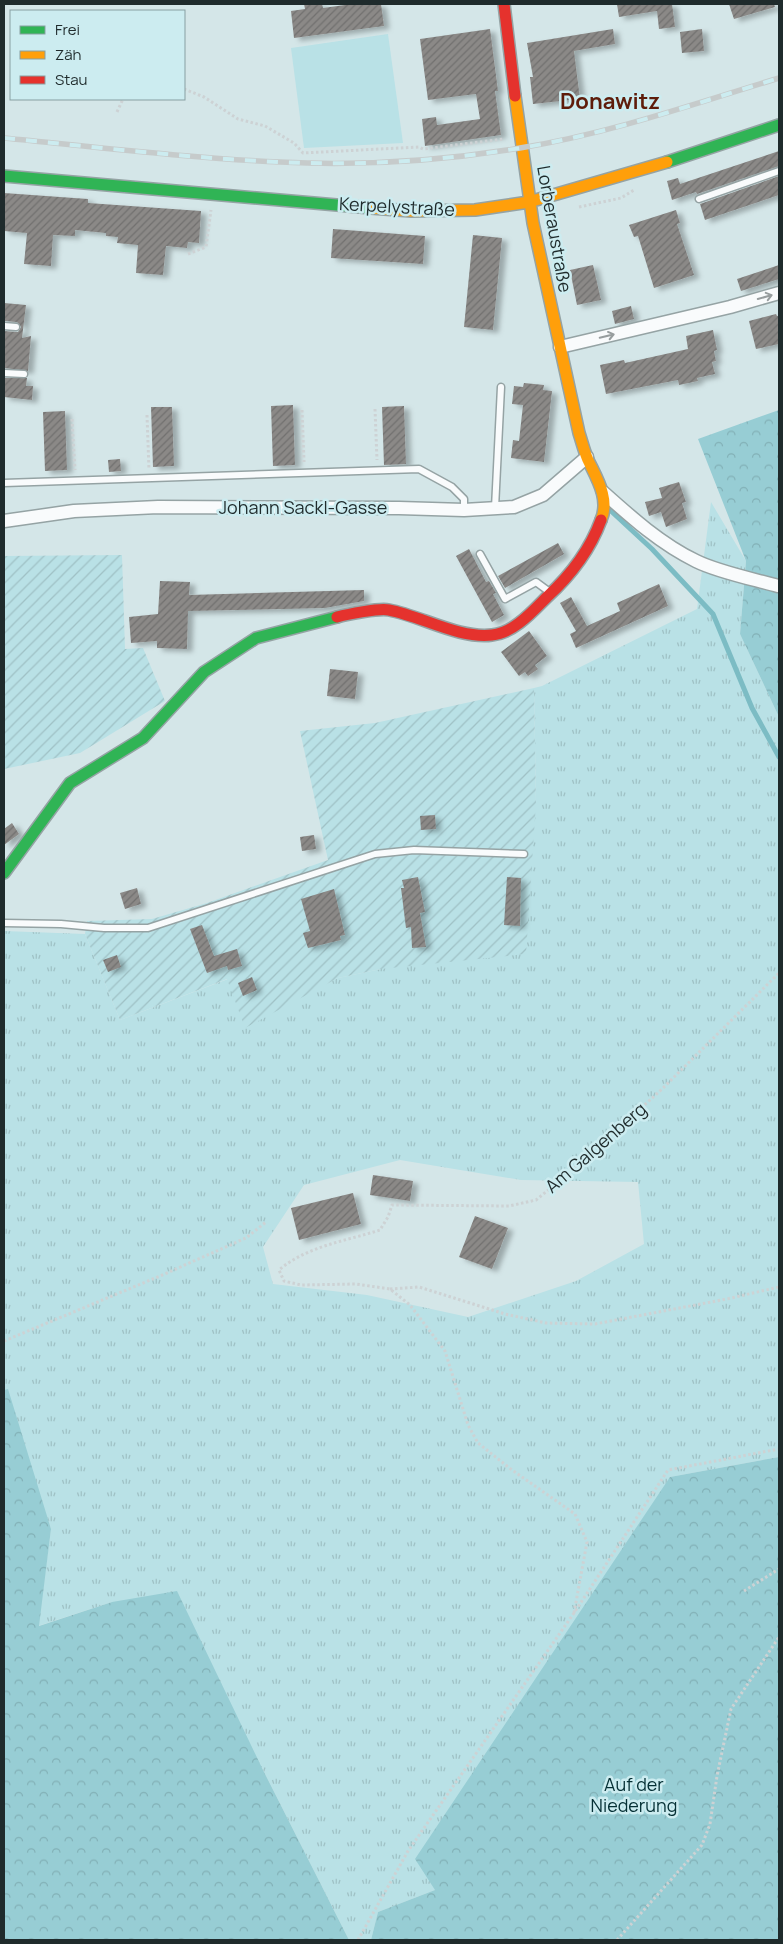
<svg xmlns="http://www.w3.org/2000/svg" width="783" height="1944" viewBox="0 0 783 1944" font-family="Manrope,sans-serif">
  <defs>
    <pattern id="grass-tufts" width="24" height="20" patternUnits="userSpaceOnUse" patternTransform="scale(1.25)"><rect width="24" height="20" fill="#b9e1e6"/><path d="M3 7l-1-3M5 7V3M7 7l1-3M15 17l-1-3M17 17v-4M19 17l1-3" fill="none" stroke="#9fc1c5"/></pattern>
    <pattern id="forest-crowns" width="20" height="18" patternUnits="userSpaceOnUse" patternTransform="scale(1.25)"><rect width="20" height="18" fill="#97cdd4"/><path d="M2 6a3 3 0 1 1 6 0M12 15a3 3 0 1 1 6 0" fill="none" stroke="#82b0b6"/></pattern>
    <pattern id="garden-furrows" width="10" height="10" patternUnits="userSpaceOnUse" patternTransform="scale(1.25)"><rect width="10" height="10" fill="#b9e1e6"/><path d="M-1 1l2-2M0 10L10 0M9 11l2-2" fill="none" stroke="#9fc1c5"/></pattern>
    <pattern id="building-hatch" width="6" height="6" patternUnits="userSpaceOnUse" patternTransform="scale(1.25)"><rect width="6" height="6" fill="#8b8987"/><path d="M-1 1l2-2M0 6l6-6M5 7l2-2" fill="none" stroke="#71706f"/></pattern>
    <filter id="shadow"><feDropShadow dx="5.5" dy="3" stdDeviation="2.5" flood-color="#0004"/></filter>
  </defs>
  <rect width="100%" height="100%" fill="#d4e6e8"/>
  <!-- grass -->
  <path fill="url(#grass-tufts)" fill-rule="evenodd" d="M711,502l35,59 -6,73 39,83v740l-109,20 -235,413 -57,22 -7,28h-22l-87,-172 -150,-166 -74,24 13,-97 -47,-139v-459l81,3 35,86 108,-41 98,5 12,-6 43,-9 155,-166 -2,-115 8,-2 155,-77zM400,1160l121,20 117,2 6,62 -68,37 -108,36 -101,-22 -94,-11 -10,-37 41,-62z"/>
  <!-- forest -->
  <path fill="url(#forest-crowns)" d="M779,410v307l-39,-83 6,-73 -48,-122z
    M8,1389l43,140 -12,97 73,-24 65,-11 85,177 87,172h-345v-550z
    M779,1457v483h-408l7,-28 57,-22 -20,-31 255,-382z"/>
  <!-- garden -->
  <path fill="url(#garden-furrows)" d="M122,555l3,94 18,-1 22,53 -85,52 -76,16v-213z
    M534,688l2,115 -10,151 -145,15 -43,9 -93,50 -18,-49 -107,41 -35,-86 2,-13 65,-2 55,-16 121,-43 -28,-129 75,-8z"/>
  <!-- pitch -->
  <path fill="#b9e1e6" d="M388,34l15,109 -99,5 -13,-100z"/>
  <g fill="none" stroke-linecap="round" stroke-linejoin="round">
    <!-- stream -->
    <path stroke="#7cbcc4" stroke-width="5" d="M611,511l41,38 61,65 39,94 27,49"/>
  </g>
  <!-- building -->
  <path fill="url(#building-hatch)" filter="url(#shadow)" d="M304,4h18l1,4 29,-4h29l3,22 -90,12 -3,-27 14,-2z
    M617,4h55l3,23 -16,2 -2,-18 -38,6z
    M729,4h45l1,3 -41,12z
    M490,29l8,62h-3l6,44 -76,11 -3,-27 14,-2 1,8 43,-6 -4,-25 -48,6 -8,-61z
    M613,29l2,15 -41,7 6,48 -47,5 -3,-27h3l-6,-34z
    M702,29l2,22 -22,2 -2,-21z
    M779,151v15l-82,28 -1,-2 -24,8 -5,-19 11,-3 2,6z
    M779,176v19l-74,25 -5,-16z
    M4,193l84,6v4l113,8 -2,32 -11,-1 -1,6 -21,-2 -3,29 -27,-2 2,-28 -21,-2 1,-6 -12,-1v-3l-31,-3v6l-22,-1 -2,31 -27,-2 3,-31 -23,-2z
    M676,210l4,13 -3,1 17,51 -40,13 -16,-52 -4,1 -5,-12z
    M333,229l92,7 -2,28 -92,-6z
    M473,235l29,3 -9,92 -29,-3z
    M593,265l8,35 -24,5 -7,-35z
    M779,265v14l-38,12 -4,-12z
    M4,303l22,2 -4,33 9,-2 -3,35 -24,-3v-37l14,1 3,-5 -4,-5 -13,-1z
    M631,306l3,13 -19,5 -3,-13z
    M776,314l1,2h2v28l-23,5 -7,-28z
    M713,330l4,20 -3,1 2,10 -4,1 3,12 -18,4 1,3 -19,4 -1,-5 -72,14 -6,-29 24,-5 1,3 63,-14 -2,-13z
    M4,378h23l-1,8h7l-1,14 -28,-3z
    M524,383l20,2 -1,5 9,1 -8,71 -33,-4 2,-18 6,1 4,-36 -11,-1 2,-18 9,1z
    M293,405l2,60 -22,1 -2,-60z
    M404,406l2,58 -22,1 -2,-58z
    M151,407h21l2,59 -21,1z
    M65,411l2,59 -22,1 -2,-59z
    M120,459l1,12 -12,1 -1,-12z
    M679,482l7,20 -4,1 5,16 -21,8 -5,-15 -12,4 -4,-14 17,-4 -3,-10z
    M558,543l6,11 -59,34 -7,-12z
    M469,549l17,33 3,-1 7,12 -3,1 11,21 -12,7 -36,-66z
    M160,581l30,1 -1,13 175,-5v11l-39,7 -137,3 -1,38 -30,-1v-7l-26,2 -2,-26 29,-3z
    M659,584l9,22 -92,42 -6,-14 6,-3 -16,-28 11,-6 16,29 33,-15 -3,-8z
    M529,631l18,25 -12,9 3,4 -10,7 -3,-4 -6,4 -18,-24z
    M330,669l28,3 -3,27 -28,-3z
    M435,815l1,14 -15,1 -1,-14z
    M12,823l7,11 -15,11v-16z
    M314,835l2,14 -14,2 -2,-14z
    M418,877l7,35 -5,1 6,34 -14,1 -1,-21 -5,1 -5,-40h3l-2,-8z
    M507,877l14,1 -1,48 -16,-1z
    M137,888l4,16 -16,5 -5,-16z
    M334,889l11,46 -5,1 1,4 -33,8 -5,-15 7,-2 -9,-32z
    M202,925l12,31 23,-7 5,17 -14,4 -1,-4 -20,7 -17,-44z
    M117,955l4,12 -13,5 -5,-12z
    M252,977l5,13 -14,6 -5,-13z
    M373,1175l40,6 -3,20 -40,-6z
    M353,1193l8,31 -62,16 -8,-32z
    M475,1216l33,12 -16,41 -33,-12z"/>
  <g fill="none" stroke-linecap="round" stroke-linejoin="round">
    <defs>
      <path id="lane" d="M699,199l80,-28
        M4,326l12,1
        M4,373l20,1
        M4,483l415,-14 33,18 12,12v11
        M495,508l6,-121
        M480,554l25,45 31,-17 15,11
        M4,923l57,1 43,4h44l227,-74 39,-4 110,4"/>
      <path id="street" d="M560,347l170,-40 49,-14
        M603,492c29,26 58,52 93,69 22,11 57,18 82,25
        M4,521l70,-10 84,-4 241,1 65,2 50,-3 29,-12 44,-38"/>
      <path id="fast" d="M667,162l112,-37
        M4,176l367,32
        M4,873l66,-90 73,-45 61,-66 52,-34 81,-21"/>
      <path id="slow" d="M515,96l18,127 46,210c3,9 5,18 9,27 9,19 22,39 13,60
        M371,208l40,3 64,-1 54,-8 138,-40"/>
      <path id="jam" d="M504,4l11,92
        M337,617c11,-3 42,-9 52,-7 32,6 70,29 103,25 22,-2 41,-24 55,-38 24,-22 43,-47 54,-77"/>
    </defs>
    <!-- lane casing -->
    <use href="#lane" stroke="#95a3a4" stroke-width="9"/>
    <!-- street casing -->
    <use href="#street" stroke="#95a3a4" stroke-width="15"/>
    <!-- fast casing -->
    <use href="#fast" stroke="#95a3a4" stroke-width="14"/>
    <!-- slow casing -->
    <use href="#slow" stroke="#95a3a4" stroke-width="14"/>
    <!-- jam casing -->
    <use href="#jam" stroke="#95a3a4" stroke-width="14"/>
    <!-- path -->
    <path stroke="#cdd2d4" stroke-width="3" stroke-dasharray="2.5 2.5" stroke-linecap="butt" d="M184,89l20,8 34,22 27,7 29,17 9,10 116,-6 4,2 81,-10
      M117,112l6,-13
      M579,207l42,-9 13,-8
      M188,254l18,-7 5,-37
      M375,409l2,51
      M302,410l2,52
      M147,415l2,55
      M72,419l3,51
      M390,1289l29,-2 86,27 41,9 49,1 132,-25 52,-12
      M4,1341l156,-65 86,-38 20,-16
      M744,1591l35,-22
      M574,1613l13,-71 -12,-28 -63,-44 -34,-27 -10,-18 -23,-74 -35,-46 -20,-16 -34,-5 -55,1 -17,-4 -5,-11c28,-24 67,-29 101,-40l8,-13 4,-12 117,1 27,-6 32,-26 93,-84 118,-117
      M358,1940l50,-89 166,-238 94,-143 111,-21
      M617,1940l85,-95 8,-21 7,-48 14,-67 48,-72"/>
    <!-- lane -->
    <use href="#lane" stroke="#f9fbfc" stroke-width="6"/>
    <!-- street -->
    <use href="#street" stroke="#f9fbfc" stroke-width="12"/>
    <!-- fast -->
    <use href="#fast" stroke="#30b455" stroke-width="11"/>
    <!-- slow -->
    <use href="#slow" stroke="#ff9f0a" stroke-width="11"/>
    <!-- jam -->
    <use href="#jam" stroke="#e5322d" stroke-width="11"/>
    <defs>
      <path id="rail" d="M4,138c92,9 183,20 276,24 79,4 161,-1 240,-14 88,-14 174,-44 259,-70"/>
    </defs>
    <!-- rail casing -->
    <use href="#rail" stroke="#c6cbcb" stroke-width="5.5"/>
    <!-- rail -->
    <use href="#rail" stroke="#ccecf0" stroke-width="4" stroke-dasharray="11" stroke-linecap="butt"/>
  </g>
  <!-- one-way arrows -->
  <defs><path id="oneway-shaft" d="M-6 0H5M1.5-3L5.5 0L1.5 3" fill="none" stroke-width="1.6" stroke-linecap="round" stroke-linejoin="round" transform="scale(1.25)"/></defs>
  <g stroke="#979d9e">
    <use href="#oneway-shaft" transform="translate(765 297) rotate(-16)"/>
    <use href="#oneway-shaft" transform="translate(607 336) rotate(-13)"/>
  </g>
  <g text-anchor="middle" stroke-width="5" stroke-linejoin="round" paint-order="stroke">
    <!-- street labels -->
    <g font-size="18" fill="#1f2b2c" stroke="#ccecf0">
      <text transform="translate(397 207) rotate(3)" y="6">Kerpelystraße</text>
      <text transform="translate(554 229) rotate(80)" y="6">Lorberaustraße</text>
      <text x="303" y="514">Johann Sackl-Gasse</text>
      <text transform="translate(596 1148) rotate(-41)" y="6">Am Galgenberg</text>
    </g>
    <!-- park labels -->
    <g font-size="18" fill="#053035" stroke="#ccecf0">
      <text x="634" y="1791">Auf der<tspan x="634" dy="21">Niederung</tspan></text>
    </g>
    <!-- district labels -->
    <g font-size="22" font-weight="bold" fill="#5e1c0a" stroke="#ccecf0">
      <text x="610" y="109">Donawitz</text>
    </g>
  </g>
  <!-- border -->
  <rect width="783" height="1944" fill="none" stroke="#1f2b2c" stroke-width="10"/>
  <!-- legend -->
  <rect x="10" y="10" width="175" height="90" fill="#ccecf0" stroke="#879fa2"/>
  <rect x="20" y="26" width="25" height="8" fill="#30b455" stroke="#879fa2"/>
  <text x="55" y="35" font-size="15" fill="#1f2b2c">Frei</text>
  <rect x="20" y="51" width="25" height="8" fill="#ff9f0a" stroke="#879fa2"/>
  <text x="55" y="60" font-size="15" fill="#1f2b2c">Zäh</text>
  <rect x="20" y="76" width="25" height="8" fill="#e5322d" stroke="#879fa2"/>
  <text x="55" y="85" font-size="15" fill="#1f2b2c">Stau</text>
</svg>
